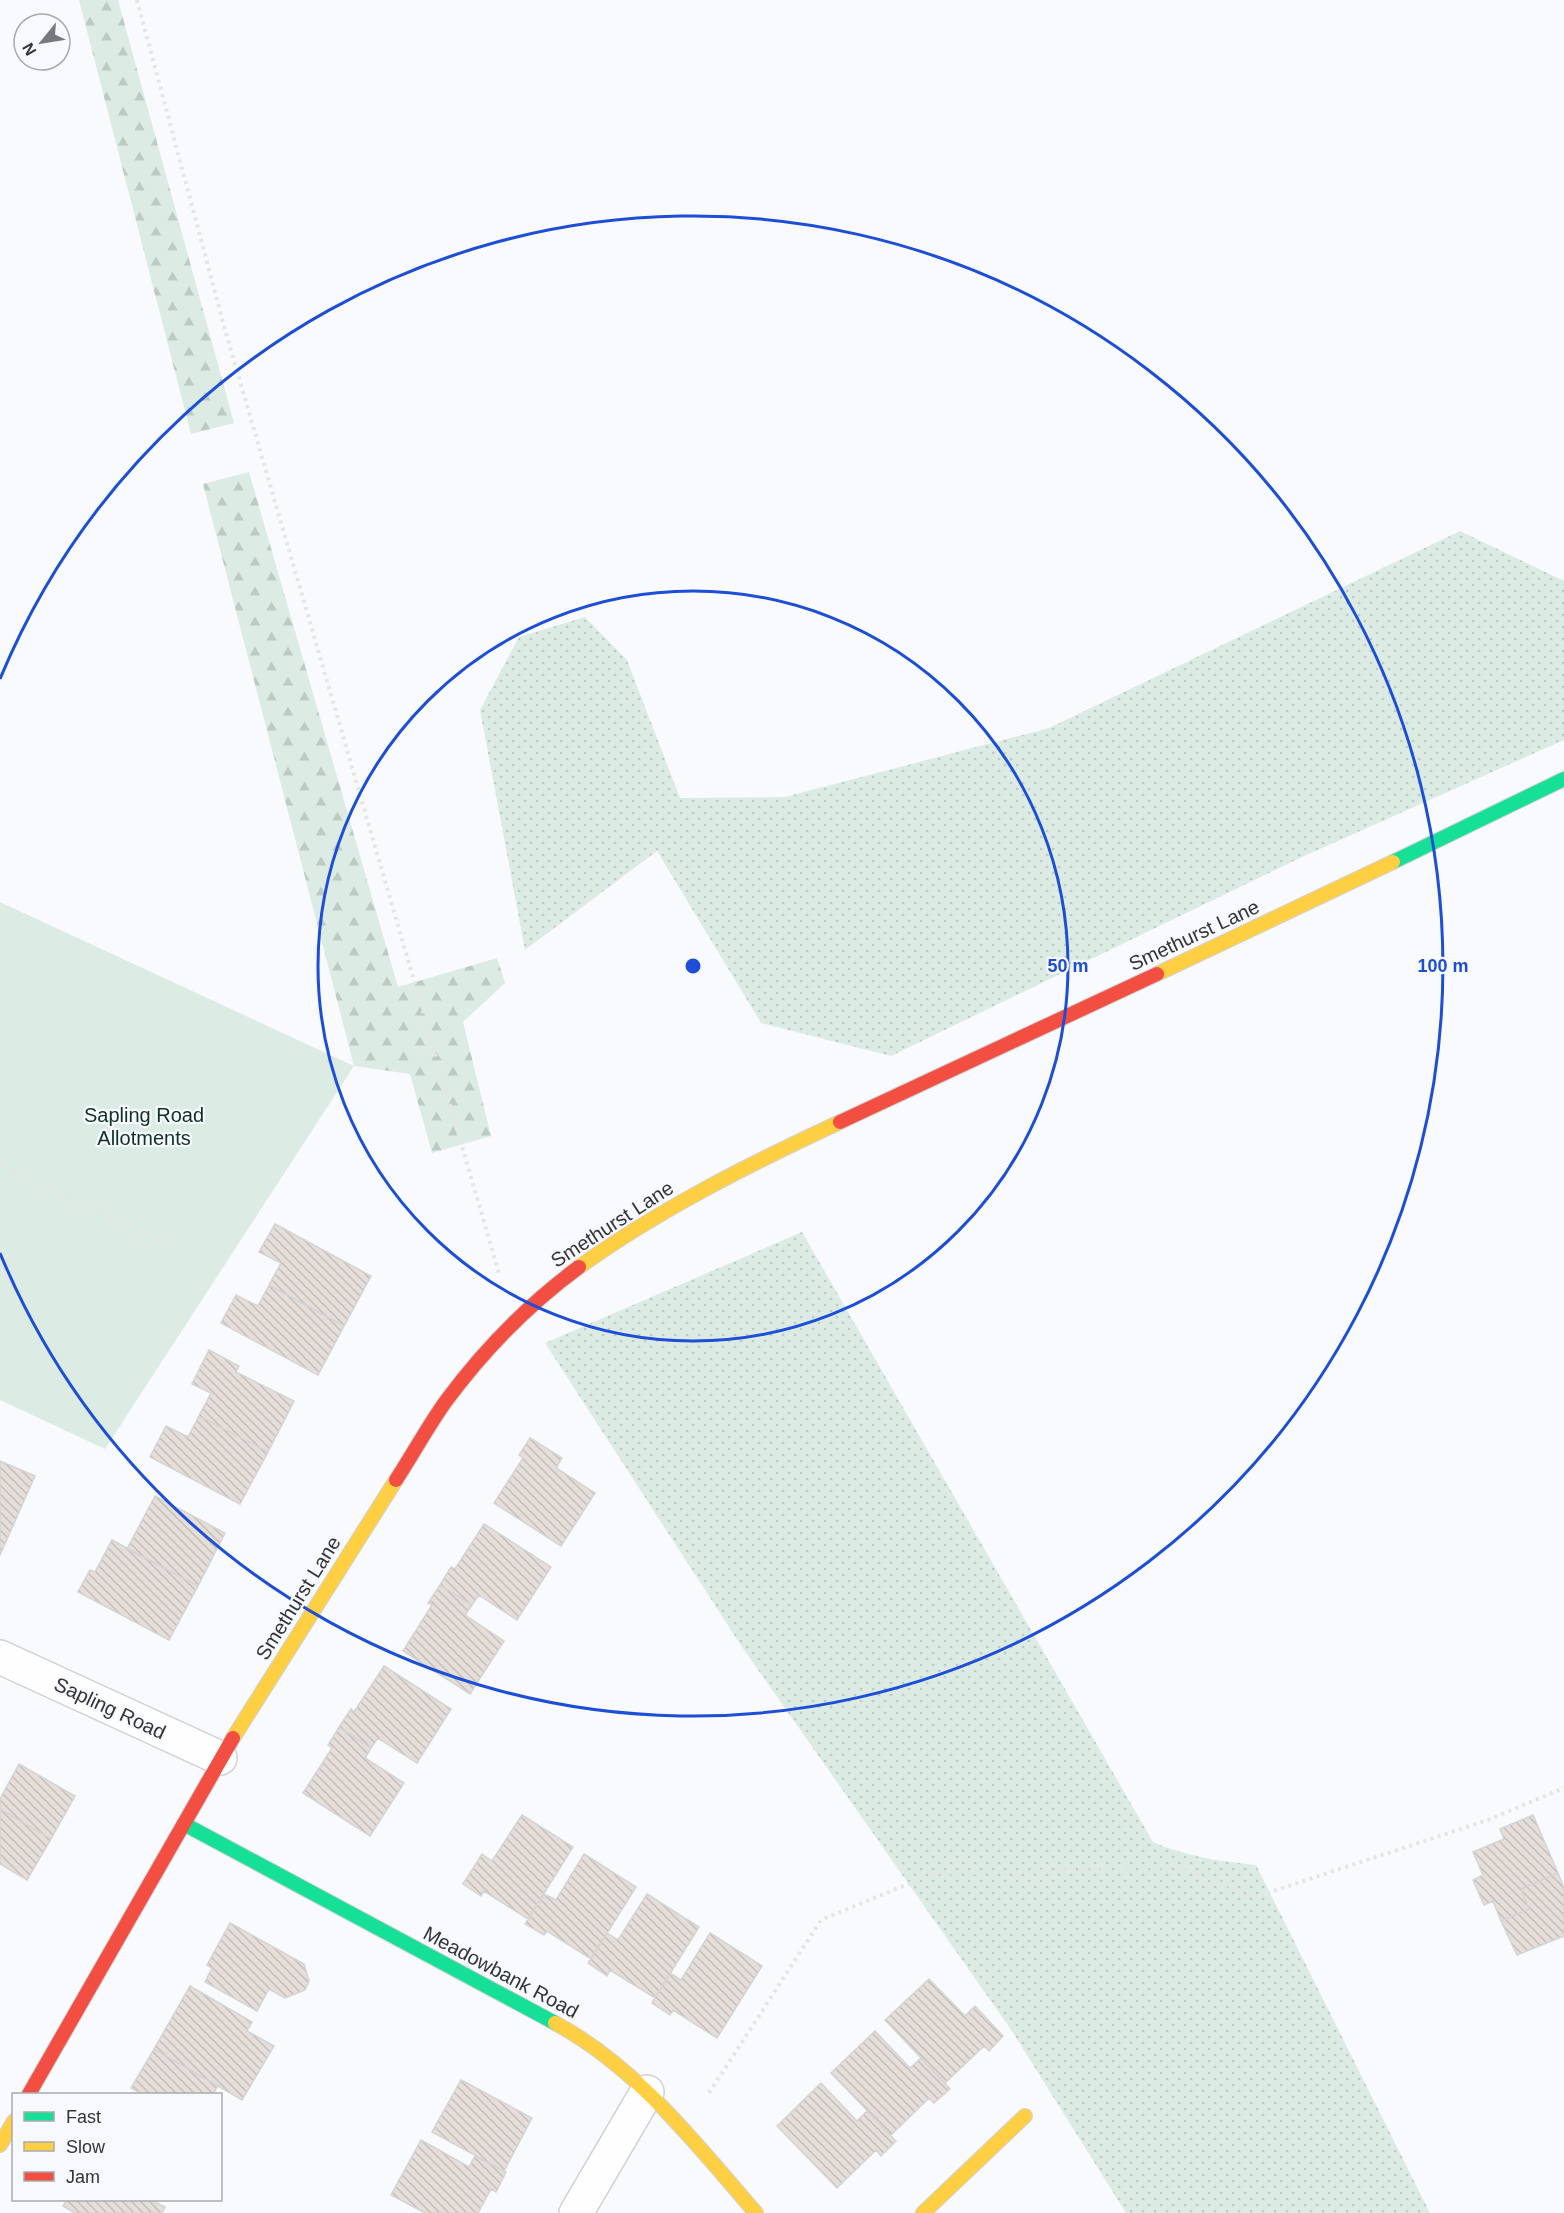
<svg xmlns="http://www.w3.org/2000/svg" width="1564" height="2213" viewBox="0 0 1564 2213" font-family="Arial,sans-serif">
  <defs>
    <pattern id="grass-dots" width="8" height="8" patternUnits="userSpaceOnUse" patternTransform="scale(1.5)"><rect width="8" height="8" fill="#dcece5"/><path d="M2 2h.1M6 6h.1" fill="none" stroke="#bdcbc5" stroke-width="1.8" stroke-linecap="round"/></pattern>
    <pattern id="forest-firs" width="22" height="20" patternUnits="userSpaceOnUse" patternTransform="scale(1.5)"><rect width="22" height="20" fill="#dcece5"/><path d="M5 1l3.5 6h-7zM16 11l3.5 6h-7z" fill="#bdcbc5"/></pattern>
    <pattern id="building-back-hatch" width="6" height="6" patternUnits="userSpaceOnUse" patternTransform="scale(1.5)"><rect width="6" height="6" fill="#e5ded9"/><path d="M-1 5l2 2M0 0l6 6M5-1l2 2" fill="none" stroke="#c5bfbb"/></pattern>
  </defs>
  <rect width="100%" height="100%" fill="#f9fafd"/>
  <!-- grass -->
  <path fill="url(#grass-dots)" d="M1460,531l104,50v159l-262,117 -411,199 -130,-33 -104,-172 -132,99 -45,-240 39,-73 66,-20 42,43 53,138 105,-1 264,-69z
    M802,1232l351,610c34,15 67,19 103,23l174,348h-304l-114,-182 -270,-384 -197,-304z"/>
  <!-- forest -->
  <path fill="url(#forest-firs)" d="M79,0h39l116,423 -43,11z
    M249,472l149,515 99,-29 8,25 -42,39 28,114 -59,17 -22,-79 -56,-8 -151,-582z"/>
  <!-- garden -->
  <path fill="#dcece5" d="M0,902l354,164 -249,383 -105,-49z"/>
  <!-- building -->
  <path fill="url(#building-back-hatch)" stroke="#d5d4d5" stroke-width="1.5" d="M275,1224l96,52 -27,50 -75,-41 12,-22 -22,-11z
    M269,1285l75,41 -26,49 -97,-52 15,-28 22,11z
    M209,1350l30,16 -3,6 58,29 -26,51 -69,-36 12,-23 -19,-9z
    M199,1416l69,36 -28,52 -90,-47 16,-31 22,11z
    M530,1438l32,20 -6,10 39,25 -34,53 -67,-43 29,-45 -4,-3z
    M0,1461l35,15 -35,79z
    M155,1496l70,37 -27,53 -71,-37z
    M484,1524l67,43 -34,53 -38,-25 -7,10 -32,-20 11,-18 4,2z
    M112,1540l86,46 -29,54 -91,-48 12,-22 5,2z
    M440,1585l32,20 -7,10 39,26 -34,53 -67,-43 29,-46 -4,-2z
    M384,1666l67,43 -34,54 -39,-25 -7,10 -32,-21 12,-18 3,3z
    M339,1727l32,21 -6,10 39,25 -34,53 -67,-43 29,-45 -4,-3z
    M19,1764l56,32 -24,43 -51,-30v-10z
    M0,1809l51,30 -24,41 -27,-16z
    M522,1815l51,32 -45,72 -44,-28 -3,5 -18,-12 19,-30 10,7z
    M1533,1815l25,58 -37,16 8,20 -28,12 -8,-20 -9,4 -11,-25 10,-5 -10,-23 31,-13 -4,-10z
    M584,1854l52,33 -45,72 -44,-28 -3,4 -19,-11 19,-30 12,6z
    M1558,1873l6,15v48l-47,19 -16,-34 28,-12 -8,-20z
    M647,1894l52,33 -44,71 -45,-28 -3,6 -19,-13 19,-30 11,7z
    M230,1923l74,41 5,17 -4,9 -20,8 -16,-9 -12,22 -52,-29 7,-14 -5,-3z
    M710,1933l52,33 -45,72 -44,-28 -3,5 -18,-12 18,-30 11,7z
    M929,1979l36,37 10,-10 28,30 -14,15 -5,-5 -39,37 -60,-63z
    M190,1986l62,36 -5,9 27,15 -32,54 -88,-51z
    M875,2031l35,37 11,-10 29,31 -16,14 -5,-5 -38,37 -60,-62z
    M154,2049l64,37 -5,8h-71l-11,-6z
    M461,2080l71,38 -28,53 -72,-39z
    M821,2083l36,38 10,-10 29,30 -15,15 -5,-6 -39,38 -60,-62z
    M421,2140l48,27 6,-11 31,16 -10,20 -5,-3 -13,24h-53l-34,-18z
    M67,2200h84l14,7 -3,6h-87l-12,-7z"/>
  <g fill="none" stroke-linecap="round" stroke-linejoin="round">
    <defs>
      <path id="street" d="M0,1657l220,101
        M576,2213l71,-121"/>
      <path id="fast" d="M1393,862l171,-83
        M184,1824l371,199"/>
      <path id="slow" d="M1157,974l236,-112
        M579,1267c81,-58 171,-103 261,-145
        M233,1738l163,-258
        M555,2023c82,44 141,121 201,190
        M0,2145l14,-24
        M923,2213l102,-97"/>
      <path id="jam" d="M840,1122l317,-148
        M396,1480c17,-26 32,-54 50,-79 37,-50 83,-97 133,-134
        M29,2094l204,-356"/>
    </defs>
    <!-- street casing -->
    <use href="#street" stroke="#d0d1d3" stroke-width="36"/>
    <!-- fast casing -->
    <use href="#fast" stroke="#d0d1d3" stroke-width="16"/>
    <!-- slow casing -->
    <use href="#slow" stroke="#d0d1d3" stroke-width="16"/>
    <!-- jam casing -->
    <use href="#jam" stroke="#d0d1d3" stroke-width="16"/>
    <!-- path -->
    <path stroke="#e5e5e5" stroke-width="4" stroke-dasharray="3 4.5" stroke-linecap="butt" d="M137,0l89,333 274,944
      M0,1165l165,78
      M709,2093l112,-173 111,-46 247,-7 76,30 233,-77 76,-32"/>
    <!-- street -->
    <use href="#street" stroke="#fefeff" stroke-width="33"/>
    <!-- fast -->
    <use href="#fast" stroke="#16e098" stroke-width="14"/>
    <!-- slow -->
    <use href="#slow" stroke="#ffcf43" stroke-width="14"/>
    <!-- jam -->
    <use href="#jam" stroke="#f24e42" stroke-width="14"/>
  </g>
  <!-- distance rings -->
  <g fill="none" stroke="#1d4ed8" stroke-width="3">
    <circle cx="693" cy="966" r="375"/>
    <path d="M0 679A750 750 0 1 1 0 1253"/>
  </g>
  <g text-anchor="middle" stroke-width="4.5" stroke-linejoin="round" paint-order="stroke">
    <!-- street labels -->
    <g font-size="20" fill="#333437" stroke="#f8f9fe">
      <text transform="translate(1194 935) rotate(-25)" y="7">Smethurst Lane</text>
      <text transform="translate(612 1224) rotate(-33)" y="7">Smethurst Lane</text>
      <text transform="translate(298 1598) rotate(-58)" y="7">Smethurst Lane</text>
      <text transform="translate(110 1708) rotate(25)" y="7">Sapling Road</text>
      <text transform="translate(501 1972) rotate(28)" y="7">Meadowbank Road</text>
    </g>
    <!-- park labels -->
    <g font-size="20" fill="#0d3222" stroke="#f8f9fe">
      <text x="144" y="1122">Sapling Road<tspan x="144" dy="23">Allotments</tspan></text>
    </g>
  </g>
  <circle cx="693" cy="966" r="9" fill="#1d4ed8" stroke="#f8f9fe" stroke-width="3"/>
  <g font-size="18" text-anchor="middle" font-weight="bold" fill="#1d4ed8" stroke="#f8f9fe" stroke-width="4.5" stroke-linejoin="round" paint-order="stroke">
    <text x="1068" y="972">50 m</text>
    <text x="1443" y="972">100 m</text>
  </g>
  <!-- legend -->
  <rect x="12" y="2093" width="210" height="108" fill="#f8f9fe" stroke="#a9aaae" stroke-width="1.5"/>
  <rect x="24" y="2112" width="30" height="9" fill="#16e098" stroke="#a9aaae" stroke-width="1.5"/>
  <text x="66" y="2123" font-size="18" fill="#333437">Fast</text>
  <rect x="24" y="2142" width="30" height="9" fill="#ffcf43" stroke="#a9aaae" stroke-width="1.5"/>
  <text x="66" y="2153" font-size="18" fill="#333437">Slow</text>
  <rect x="24" y="2172" width="30" height="9" fill="#f24e42" stroke="#a9aaae" stroke-width="1.5"/>
  <text x="66" y="2183" font-size="18" fill="#333437">Jam</text>
  <!-- north arrow -->
  <g transform="translate(42 42) rotate(240)"><circle r="28" fill="#f8f9fe" stroke="#a9aaae" stroke-width="1.5"/>
  <path d="M0-4.5L10 22L0 15L-10 22Z" fill="#78797c"/>
  <text y="-9" font-size="16" font-weight="bold" text-anchor="middle" fill="#333437">N</text>
  </g>
</svg>
